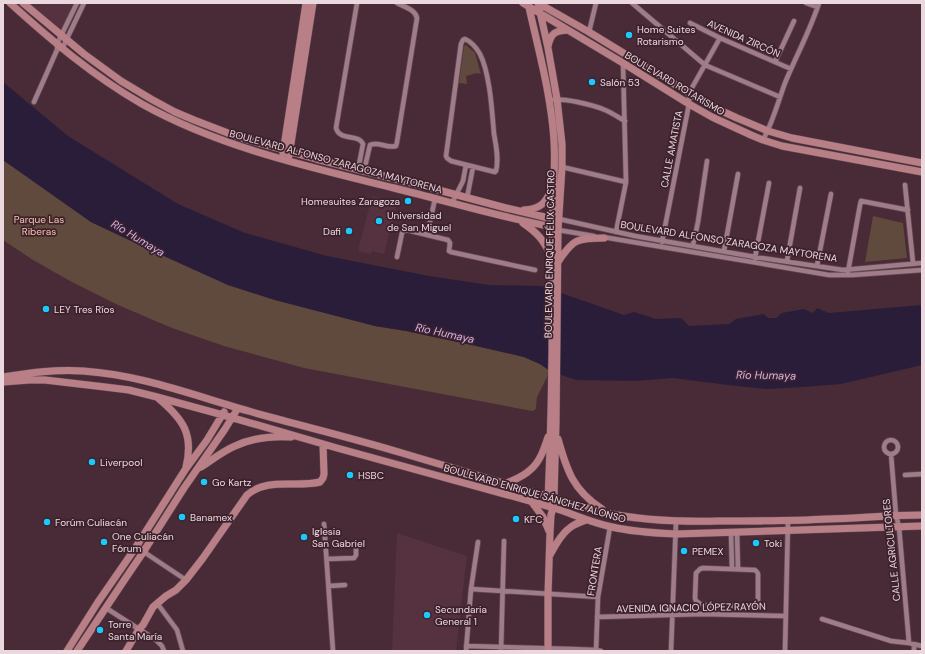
<svg xmlns="http://www.w3.org/2000/svg" width="925" height="654" viewBox="0 0 925 654" font-family="'DM Sans',sans-serif">
  <rect width="100%" height="100%" fill="#482b36"/>
  <!-- built -->
  <path fill="#563240" d="M26,3h51l-15,32z
    M372,196l25,7 -13,51 -12,-3 -1,3 -13,-3z
    M397,533l70,23 -11,95h-64z"/>
  <!-- green -->
  <path fill="#60493d" d="M466,45l9,8 6,21 -4,-1 -11,3 1,8 -8,-1 5,-37z
    M3,160l88,62 53,25 84,38 47,15 100,26 31,5 71,15 47,11 16,7 10,7 -13,26 -1,11 -1,2 -3,1 -228,-43 -80,-22 -52,-18 -54,-23 -46,-23 -39,-22 -30,-20z
    M873,216l30,7 4,35 -42,4z"/>
  <!-- water -->
  <path fill="#2a1d3a" d="M3,82l65,54 110,68 67,29 82,23 102,20 60,9 52,1 83,29 10,-3 22,7 25,-1 8,8 40,-2 7,-5 28,-5 4,4h8l6,-5 22,-4 9,4 4,-5 12,5 93,-8v60l-81,19 -39,3 -35,2 -39,-4 -55,-7 -38,3 -59,-1 -26,-9 -10,-7 -16,-7 -48,-11 -70,-15 -31,-5 -100,-26 -47,-15 -84,-38 -53,-25 -88,-62z"/>
  <g fill="none" stroke-linecap="round" stroke-linejoin="round">
    <defs>
      <path id="street" d="M357,3l-21,125c4,14 22,5 27,16l-5,26
        M632,3l73,62 75,32
        M806,3l11,4
        M690,23l30,15 71,31
        M589,32l7,-29
        M465,39c7,3 11,8 15,15 10,20 12,57 14,80 2,11 5,25 2,37l-1,1 -44,-11 -4,-3 -1,-2 15,-112 2,-4z
        M61,49h1l22,-46
        M775,62l19,-41
        M549,100c15,-2 42,4 56,10 7,3 13,7 20,11
        M34,102l23,-52v-6l20,-41
        M763,140c10,-18 15,-38 22,-57 11,-27 25,-52 34,-80
        M562,167l64,15
        M364,171l6,-26c9,-4 17,4 26,1l1,-4 20,-124c-2,-9 -13,-11 -20,-15
        M905,185l8,78
        M467,198l6,-31
        M452,203l11,-22 3,-16
        M559,219l76,17 120,21 88,13 79,-7
        M558,230l36,6
        M616,232l10,-50 -3,-119
        M427,235l8,-36
        M603,237l226,38h23l70,-5
        M662,242l27,-138v-11l31,-55
        M693,245l5,-23 9,-61
        M724,251l14,-77
        M397,257l5,-24 2,-2 3,-1 41,10 2,3 -1,8 2,1 84,18
        M755,258l14,-75
        M787,261l13,-73
        M817,266l14,-72
        M848,272l12,-67 1,-4 47,9
        M884 447a7 7 0 1 1 14 0a7 7 0 1 1-14 0Z
        M891,454l5,61 3,12 10,116
        M905,475l17,-1
        M324,524l9,127
        M737,532l1,37
        M731,533l1,36
        M137,546l7,4 3,4 39,26
        M327,559l27,-1 2,-3v-10
        M703,568l52,2 2,2 1,2v26l-2,5 -5,1 -49,-1 -6,-4 -1,-3 1,-25 4,-4z
        M329,586l16,-1
        M471,589l127,8
        M157,603l20,27 6,21
        M106,608l50,32 6,6 2,5
        M597,617l105,-3 84,2
        M822,619l69,22 18,2 13,3
        M466,646l105,3 25,1 5,1
        M466,651l5,-62 7,-47
        M501,651l3,-110
        M596,651l2,-54 12,-70
        M671,651l5,-129
        M785,651l3,-131
        M914,651v-6"/>
      <path id="secondary" d="M10,3c41,37 83,73 132,101 77,43 167,63 252,84 53,13 105,29 159,39
        M23,3l61,51 37,27 30,18 24,13 19,8 39,15 15,5 68,19 115,29 75,20 47,11
        M523,3l100,60 66,41 23,13 39,18 12,5 19,6 140,26
        M528,3c10,45 23,91 26,137 2,31 -2,63 -2,94 1,89 0,178 -4,267
        M538,3l10,45 9,51 5,45v23l-4,63 -2,192 -2,76 -1,10 -2,7 -1,18 -2,61v57
        M538,3l51,29 100,61 24,14 24,11 31,13 24,7 130,25
        M548,46c3,-13 7,-15 19,-16
        M283,153l23,-150
        M289,156l24,-153
        M524,210c18,-1 22,-8 29,-23
        M523,223c16,11 20,17 29,34
        M558,262c15,-23 19,-24 46,-24
        M3,377c26,-4 53,-8 80,-6 60,4 112,25 169,41 50,14 101,26 150,41 49,15 97,29 145,43 20,6 39,12 59,17 39,8 74,9 113,8 36,0 73,0 109,-2 31,-1 63,-4 94,-4
        M3,382l26,-2h16l60,7 24,3 28,7 66,18 114,33 193,53c8,2 16,5 24,7 19,6 38,15 58,19 21,5 42,6 64,7l246,-8
        M158,398c25,21 36,36 28,69
        M558,439c9,32 15,51 44,70
        M201,467c11,-7 22,-16 34,-21 17,-8 37,-10 56,-9
        M505,484c8,-4 18,-7 25,-14 10,-8 14,-21 18,-33
        M531,501l12,16 6,14
        M550,555c6,-11 13,-24 24,-30 4,-2 8,-4 12,-5
        M67,651l31,-49 36,-52 51,-80 22,-30 17,-28
        M77,651l48,-72 17,-25 42,-66 41,-59 13,-21
        M126,651l13,-22 4,-4 10,-18 13,-11 10,-6 10,-10 17,-22 44,-63c20,-18 49,-7 73,-13l3,-4 1,-4 -1,-30"/>
    </defs>
    <!-- street casing -->
    <use href="#street" stroke="#624a54" stroke-width="6"/>
    <!-- secondary casing -->
    <use href="#secondary" stroke="#624a54" stroke-width="8"/>
    <!-- street -->
    <use href="#street" stroke="#9f7c88" stroke-width="4.5"/>
    <!-- secondary -->
    <use href="#secondary" stroke="#b97f86" stroke-width="7"/>
  </g>
  <!-- markers -->
  <g fill="#1bc9fc" stroke="#3d212c" stroke-width="1.5">
    <circle cx="629" cy="35" r="4"/>
    <circle cx="592" cy="82" r="4"/>
    <circle cx="408" cy="201" r="4"/>
    <circle cx="379" cy="221" r="4"/>
    <circle cx="349" cy="231" r="4"/>
    <circle cx="46" cy="309" r="4"/>
    <circle cx="92" cy="462" r="4"/>
    <circle cx="350" cy="475" r="4"/>
    <circle cx="204" cy="482" r="4"/>
    <circle cx="182" cy="517" r="4"/>
    <circle cx="516" cy="519" r="4"/>
    <circle cx="47" cy="522" r="4"/>
    <circle cx="304" cy="537" r="4"/>
    <circle cx="104" cy="542" r="4"/>
    <circle cx="756" cy="543" r="4"/>
    <circle cx="684" cy="551" r="4"/>
    <circle cx="427" cy="615" r="4"/>
    <circle cx="100" cy="630" r="4"/>
  </g>
  <g text-anchor="middle" stroke-width="3.5" stroke-linejoin="round" paint-order="stroke">
    <!-- poi labels -->
    <g font-size="10" fill="#ebd8de" stroke="#3d212c" text-anchor="start">
      <text x="637" y="33">Home Suites<tspan x="637" dy="12">Rotarismo</tspan></text>
      <text x="600" y="86">Salón 53</text>
      <text x="400" y="205" text-anchor="end">Homesuites Zaragoza</text>
      <text x="387" y="219">Universidad<tspan x="387" dy="12">de San Miguel</tspan></text>
      <text x="341" y="235" text-anchor="end">Dafi</text>
      <text x="54" y="313">LEY Tres Ríos</text>
      <text x="100" y="466">Liverpool</text>
      <text x="358" y="479">HSBC</text>
      <text x="212" y="486">Go Kartz</text>
      <text x="190" y="521">Banamex</text>
      <text x="524" y="523">KFC</text>
      <text x="55" y="526">Forúm Culiacán</text>
      <text x="312" y="535">Iglesia<tspan x="312" dy="12">San Gabriel</tspan></text>
      <text x="112" y="540">One Culiacán<tspan x="112" dy="12">Fórum</tspan></text>
      <text x="764" y="547">Toki</text>
      <text x="692" y="555">PEMEX</text>
      <text x="435" y="613">Secundaria<tspan x="435" dy="12">General 1</tspan></text>
      <text x="108" y="628">Torre<tspan x="108" dy="12">Santa María</tspan></text>
    </g>
    <!-- street labels -->
    <g font-size="10" fill="#ebd8de" stroke="#3d212c">
      <text transform="translate(744 38) rotate(24)" y="4">AVENIDA ZIRCÓN</text>
      <text transform="translate(675 83) rotate(31)" y="4">BOULEVARD ROTARISMO</text>
      <text transform="translate(671 149) rotate(-79)" y="4">CALLE AMATISTA</text>
      <text transform="translate(336 161) rotate(15)" y="4">BOULEVARD ALFONSO ZARAGOZA MAYTORENA</text>
      <text transform="translate(729 241) rotate(9)" y="4">BOULEVARD ALFONSO ZARAGOZA MAYTORENA</text>
      <text transform="translate(549 254) rotate(-89)" y="4">BOULEVARD ENRIQUE FÉLIX CASTRO</text>
      <text transform="translate(535 493) rotate(16)" y="4">BOULEVARD ENRIQUE SÁNCHEZ ALONSO</text>
      <text transform="translate(891 550) rotate(-96)" y="4">CALLE AGRICULTORES</text>
      <text transform="translate(594 571) rotate(-81)" y="4">FRONTERA</text>
      <text transform="translate(691 607) rotate(-1)" y="4">AVENIDA IGNACIO LÓPEZ RAYÓN</text>
    </g>
    <!-- park labels -->
    <g font-size="10" fill="#f7c5ab" stroke="#3d212c">
      <text x="39" y="223">Parque Las<tspan x="39" dy="12">Riberas</tspan></text>
    </g>
    <!-- water labels -->
    <g font-size="11" font-style="italic" fill="#ceb6f0" stroke="#3d212c">
      <text transform="translate(138 238) rotate(31)" y="4">Río Humaya</text>
      <text transform="translate(445 333) rotate(12)" y="4">Río Humaya</text>
      <text transform="translate(766 375) rotate(1)" y="4">Río Humaya</text>
    </g>
  </g>
  <!-- border -->
  <rect width="925" height="654" fill="none" stroke="#ebd8de" stroke-width="8"/>
</svg>
